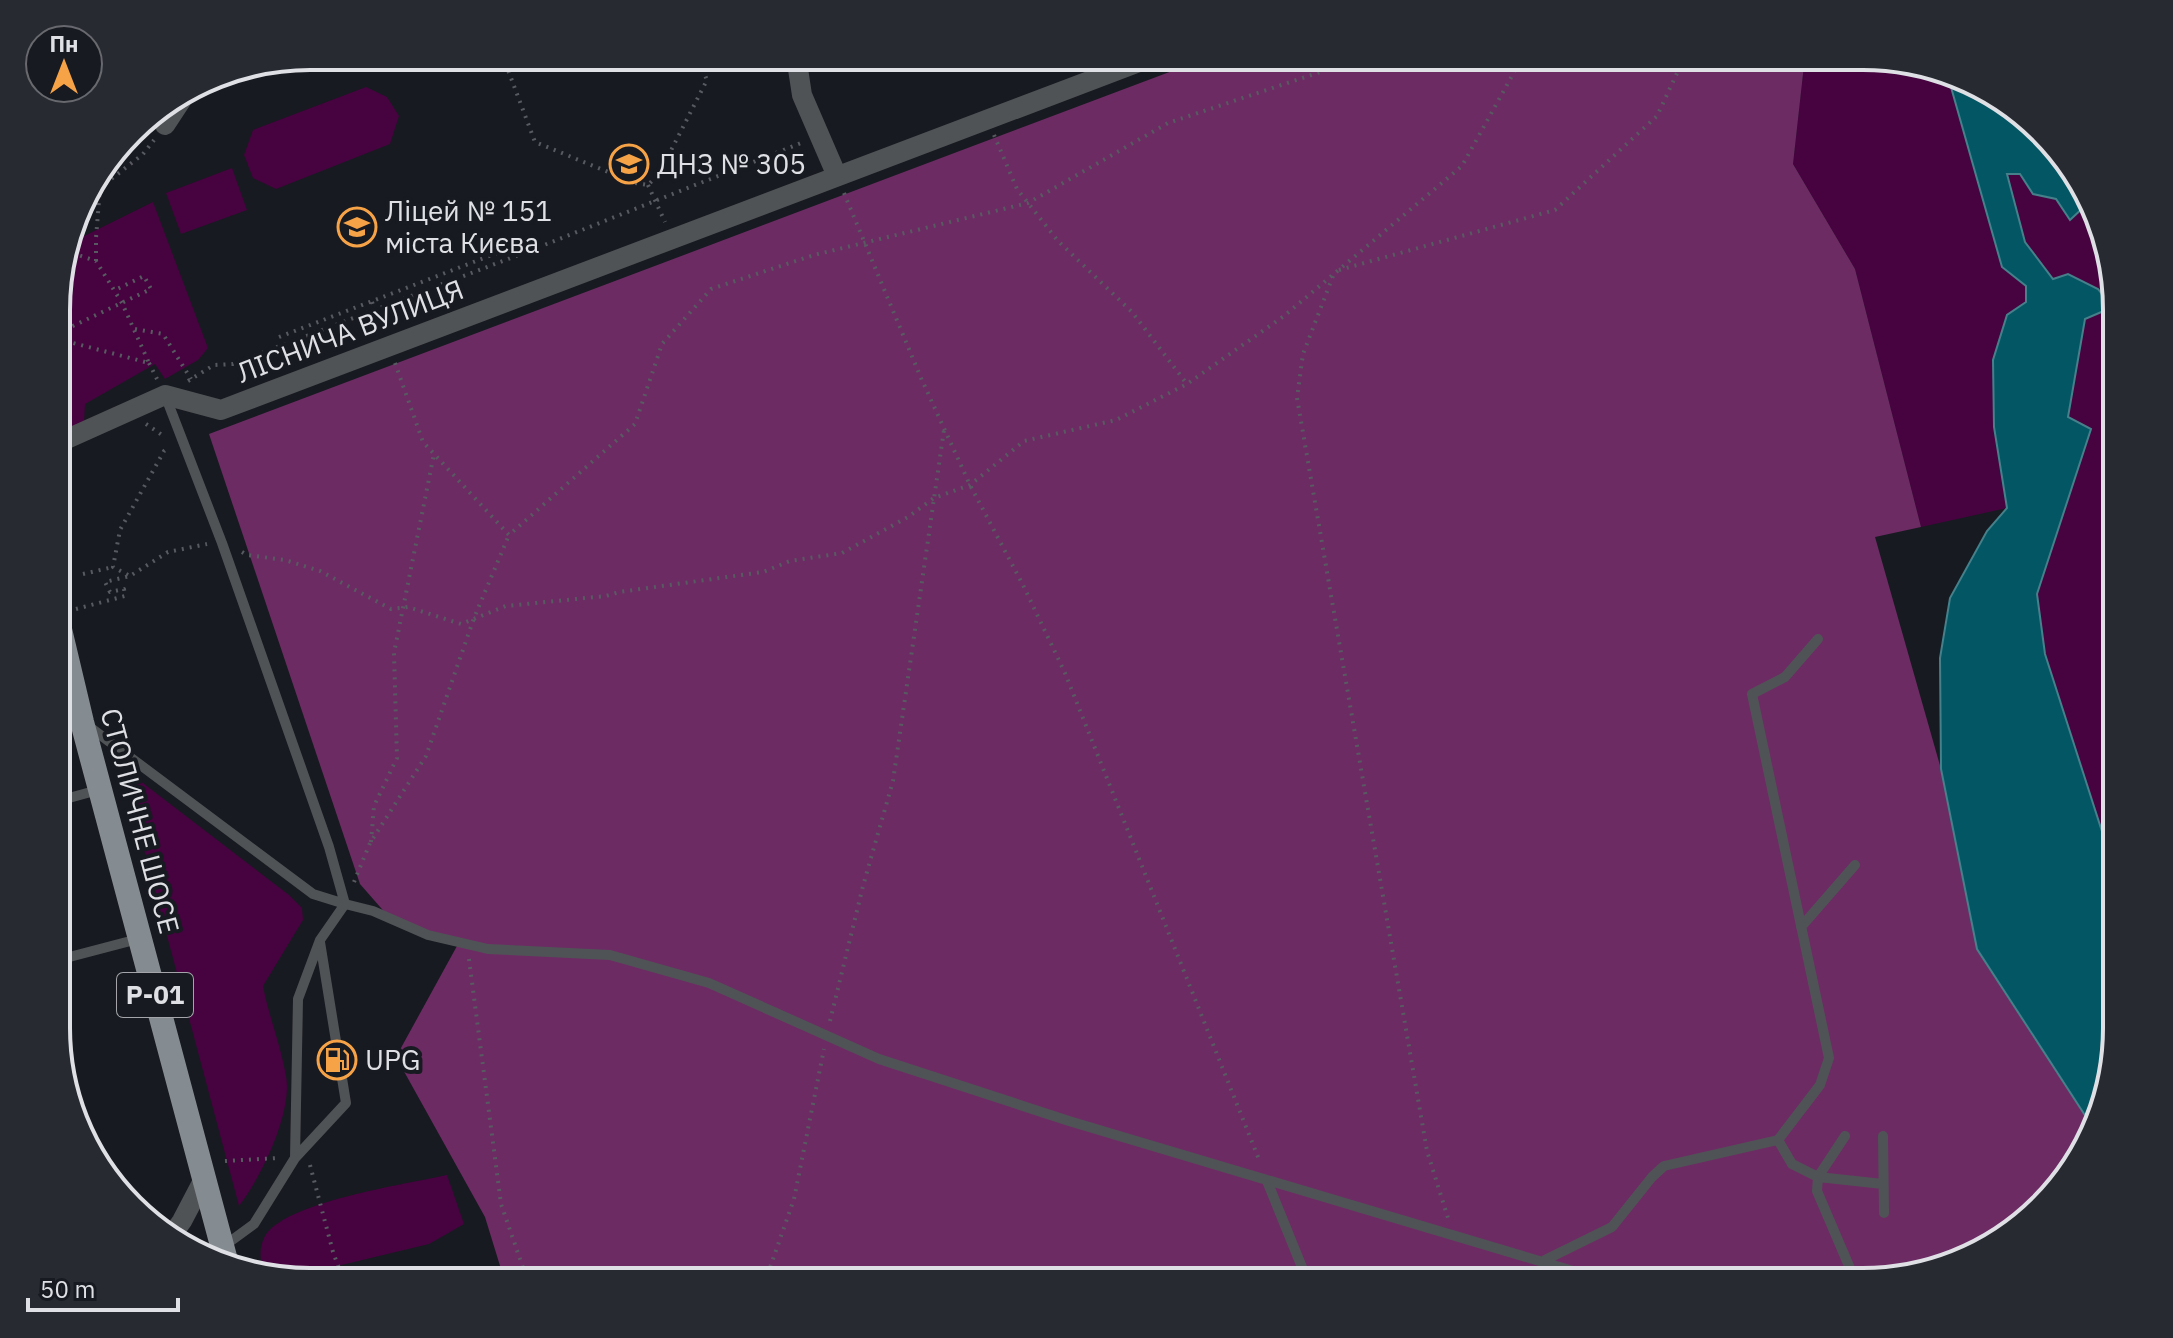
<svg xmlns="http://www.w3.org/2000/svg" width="2173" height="1338" viewBox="0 0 2173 1338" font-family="'IBM Plex Sans',sans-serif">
  <rect width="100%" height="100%" fill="#181a21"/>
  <!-- green -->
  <path fill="#46033f" d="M1805,56c46,0 99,-3 142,17l55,194 24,19v16l-32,125 13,81 -86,19 -66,-258 -62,-105z
    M366,87l21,10 12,19 -9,28 -114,45 -23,-11 -9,-23 9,-25z
    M232,168l15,42 -66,24 -15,-41z
    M2007,174h13l13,20 53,11 -2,-18 32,106v582l-71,-221 -8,-60 53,-165 -22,-12 17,-98 28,-13 -15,-17 -30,-14 -15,4 -28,-37z
    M153,202l55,146 -10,12 -33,19 -10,-15 -70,40 -1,18 -26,10v-155l10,-33z
    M122,767l167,128 13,13 1,12 -40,66c6,31 18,60 23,90 7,36 -25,102 -47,130z
    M447,1175l17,49 -35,20 -100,24 1,14h-21l-45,-7c-3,-13 -6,-24 0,-37 17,-36 144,-54 183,-63z"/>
  <!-- forest -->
  <path fill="#6d2b64" d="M1212,56h593l-12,108 62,105 66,258 -46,10 66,232 36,180 113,174 -15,46 -85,79 -110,33 -1375,1 -20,-65 -89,-160 61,-111 -69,-30 -28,-32 -151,-450z"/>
  <!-- water -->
  <path fill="#035764" stroke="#45808b" stroke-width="2" d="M1947,73l57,25 79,84 3,23 -16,15 -14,-21 -23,-5 -13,-20h-13l18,68 28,37 15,-5 30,15 15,18 -28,12 -17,98 23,12 -54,165 8,60 71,221v170l-26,78 -113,-174 -36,-180 -1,-111 10,-60 37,-67 20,-23 -13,-81 -1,-67 14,-45 19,-13v-16l-24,-19z"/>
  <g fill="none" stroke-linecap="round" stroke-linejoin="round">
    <!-- path -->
    <path stroke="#585a61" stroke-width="4" stroke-dasharray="2 6" stroke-linecap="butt" d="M513,56l-5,14 27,72 100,41 13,2 11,-11 48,-94 -10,-24
      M994,135l23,54 41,52 74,71 55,72
      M648,185l17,37
      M844,193l77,185 49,107 53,100 42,88 195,489
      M96,261v-23l4,-50 43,-34 11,-14
      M1339,270l216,-60 102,-94 28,-60
      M1333,276l-30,78 -6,44 130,753 21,67
      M372,302l10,27
      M135,329l28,5 28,45
      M58,333l93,-44 -7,-13 -29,14
      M279,337l218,-84
      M58,339l91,24 -27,-60 -26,-42 -30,-10
      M149,363l8,16
      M395,363l28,79 86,93 126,-111 27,-80 49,-55 103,-34 214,-52 140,-80 200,-67
      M188,381l26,-16 19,-1 296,-113 272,-108
      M146,424l19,13
      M242,552l5,3 38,5 35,11 71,38 17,-2 53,17 45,-18 100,-10 13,-4 144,-20 27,-11 52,-8 66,-36 26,-19 36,-13 54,-44 92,-21 71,-36 97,-68 178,-150 61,-110
      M83,574l30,-7
      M128,575l-15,-8 7,-37 44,-79 5,-4
      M76,609l49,-13 -1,-7 -14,3 -5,-10 25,-6 38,-24 39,-8
      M2116,615c-9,37 -20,64 0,101
      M371,842l3,-36 23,-48 -3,-105 40,-199
      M354,882l16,-39 56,-87 48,-138 35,-83
      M469,959l32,245 27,78
      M830,1021l33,-135 30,-105 51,-351
      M225,1161l53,-3
      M310,1165l23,87 11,30
      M765,1282l29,-83 30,-150"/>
    <!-- lane -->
    <path stroke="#505356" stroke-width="10" d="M165,395l57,148 107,304 16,57 28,7 55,24 60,14 122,6 99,28 170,76 190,62 541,161
      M87,725l226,169 32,10 -25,36 -22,59 -3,159 -41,66 -30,22
      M58,801l40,-11
      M1801,927l54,-62
      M58,960l80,-21
      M1845,1136l-27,41 65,7
      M1883,1136l1,77
      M1778,1140l14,24 26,13 -1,14 35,82
      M295,1158l51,-55 -26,-161
      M1267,1181l41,101
      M1545,1260l67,-33 40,-50 12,-11 114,-26 42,-55 9,-27 -77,-364 33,-17 33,-38"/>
    <!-- street -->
    <path stroke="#505356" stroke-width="20" d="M796,56l6,39 35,81
      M165,125l23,-35
      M58,443l107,-48 56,15 934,-354
      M169,1239l13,-18 22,-42"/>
    <!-- primary -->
    <path stroke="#858c91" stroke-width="24" d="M58,621l24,101 146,546"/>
  </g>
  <!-- icons -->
  <defs>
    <symbol id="school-ring" viewBox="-11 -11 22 22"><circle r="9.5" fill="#181a21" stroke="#f6a247" stroke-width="1.5"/><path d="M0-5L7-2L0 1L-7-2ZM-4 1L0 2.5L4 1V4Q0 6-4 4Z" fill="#f6a247"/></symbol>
    <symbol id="fuel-ring" viewBox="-11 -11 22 22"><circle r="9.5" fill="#181a21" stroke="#f6a247" stroke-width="1.5"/><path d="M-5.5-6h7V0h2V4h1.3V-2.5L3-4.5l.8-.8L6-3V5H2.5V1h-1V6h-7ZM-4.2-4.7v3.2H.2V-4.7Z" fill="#f6a247"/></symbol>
  </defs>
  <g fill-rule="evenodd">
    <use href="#school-ring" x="607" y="142" width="44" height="44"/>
    <use href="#school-ring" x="335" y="205" width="44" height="44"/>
    <use href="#fuel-ring" x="315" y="1038" width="44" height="44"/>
  </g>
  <g text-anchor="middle" stroke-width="8" stroke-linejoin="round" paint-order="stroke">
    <!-- shield labels -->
    <rect fill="#181a21" stroke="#a3a5aa" stroke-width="2" x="117" y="973" width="76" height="44" rx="6"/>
    <g font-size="26" font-weight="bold" fill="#dee0e5">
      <text x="155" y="1004">Р-01</text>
    </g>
    <!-- poi labels -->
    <g font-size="28" fill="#dee0e5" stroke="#181a21" text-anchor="start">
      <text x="657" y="174">ДНЗ № 305</text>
      <text x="385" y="221">Ліцей № 151<tspan x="385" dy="32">міста Києва</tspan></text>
      <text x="365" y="1070">UPG</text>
    </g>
    <!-- street labels -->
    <g font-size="28" fill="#dee0e5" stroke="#181a21">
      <text transform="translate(350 331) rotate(-21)" y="10">ЛІСНИЧА ВУЛИЦЯ</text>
      <text transform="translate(140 821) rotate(75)" y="10">СТОЛИЧНЕ ШОСЕ</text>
    </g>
  </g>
  <!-- crop -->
  <path d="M0 0H2173V1338H0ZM310 70H1863A240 240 0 0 1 2103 310V1028A240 240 0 0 1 1863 1268H310A240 240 0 0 1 70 1028V310A240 240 0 0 1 310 70Z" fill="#282a31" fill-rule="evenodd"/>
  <path fill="none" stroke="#dee0e5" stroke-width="4" d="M310 70H1863A240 240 0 0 1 2103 310V1028A240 240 0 0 1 1863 1268H310A240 240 0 0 1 70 1028V310A240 240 0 0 1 310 70Z"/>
  <!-- north arrow -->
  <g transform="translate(64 64)"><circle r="38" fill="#181a21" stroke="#67696f" stroke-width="2"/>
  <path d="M0-6L14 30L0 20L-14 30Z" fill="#f6a247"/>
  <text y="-12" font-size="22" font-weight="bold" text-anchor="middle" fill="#dee0e5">Пн</text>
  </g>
  <!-- scale -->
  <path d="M28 1298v12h150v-12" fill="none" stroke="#dee0e5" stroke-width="4"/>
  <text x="40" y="1298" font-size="24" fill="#dee0e5" stroke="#181a21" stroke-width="6" paint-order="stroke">50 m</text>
</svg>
